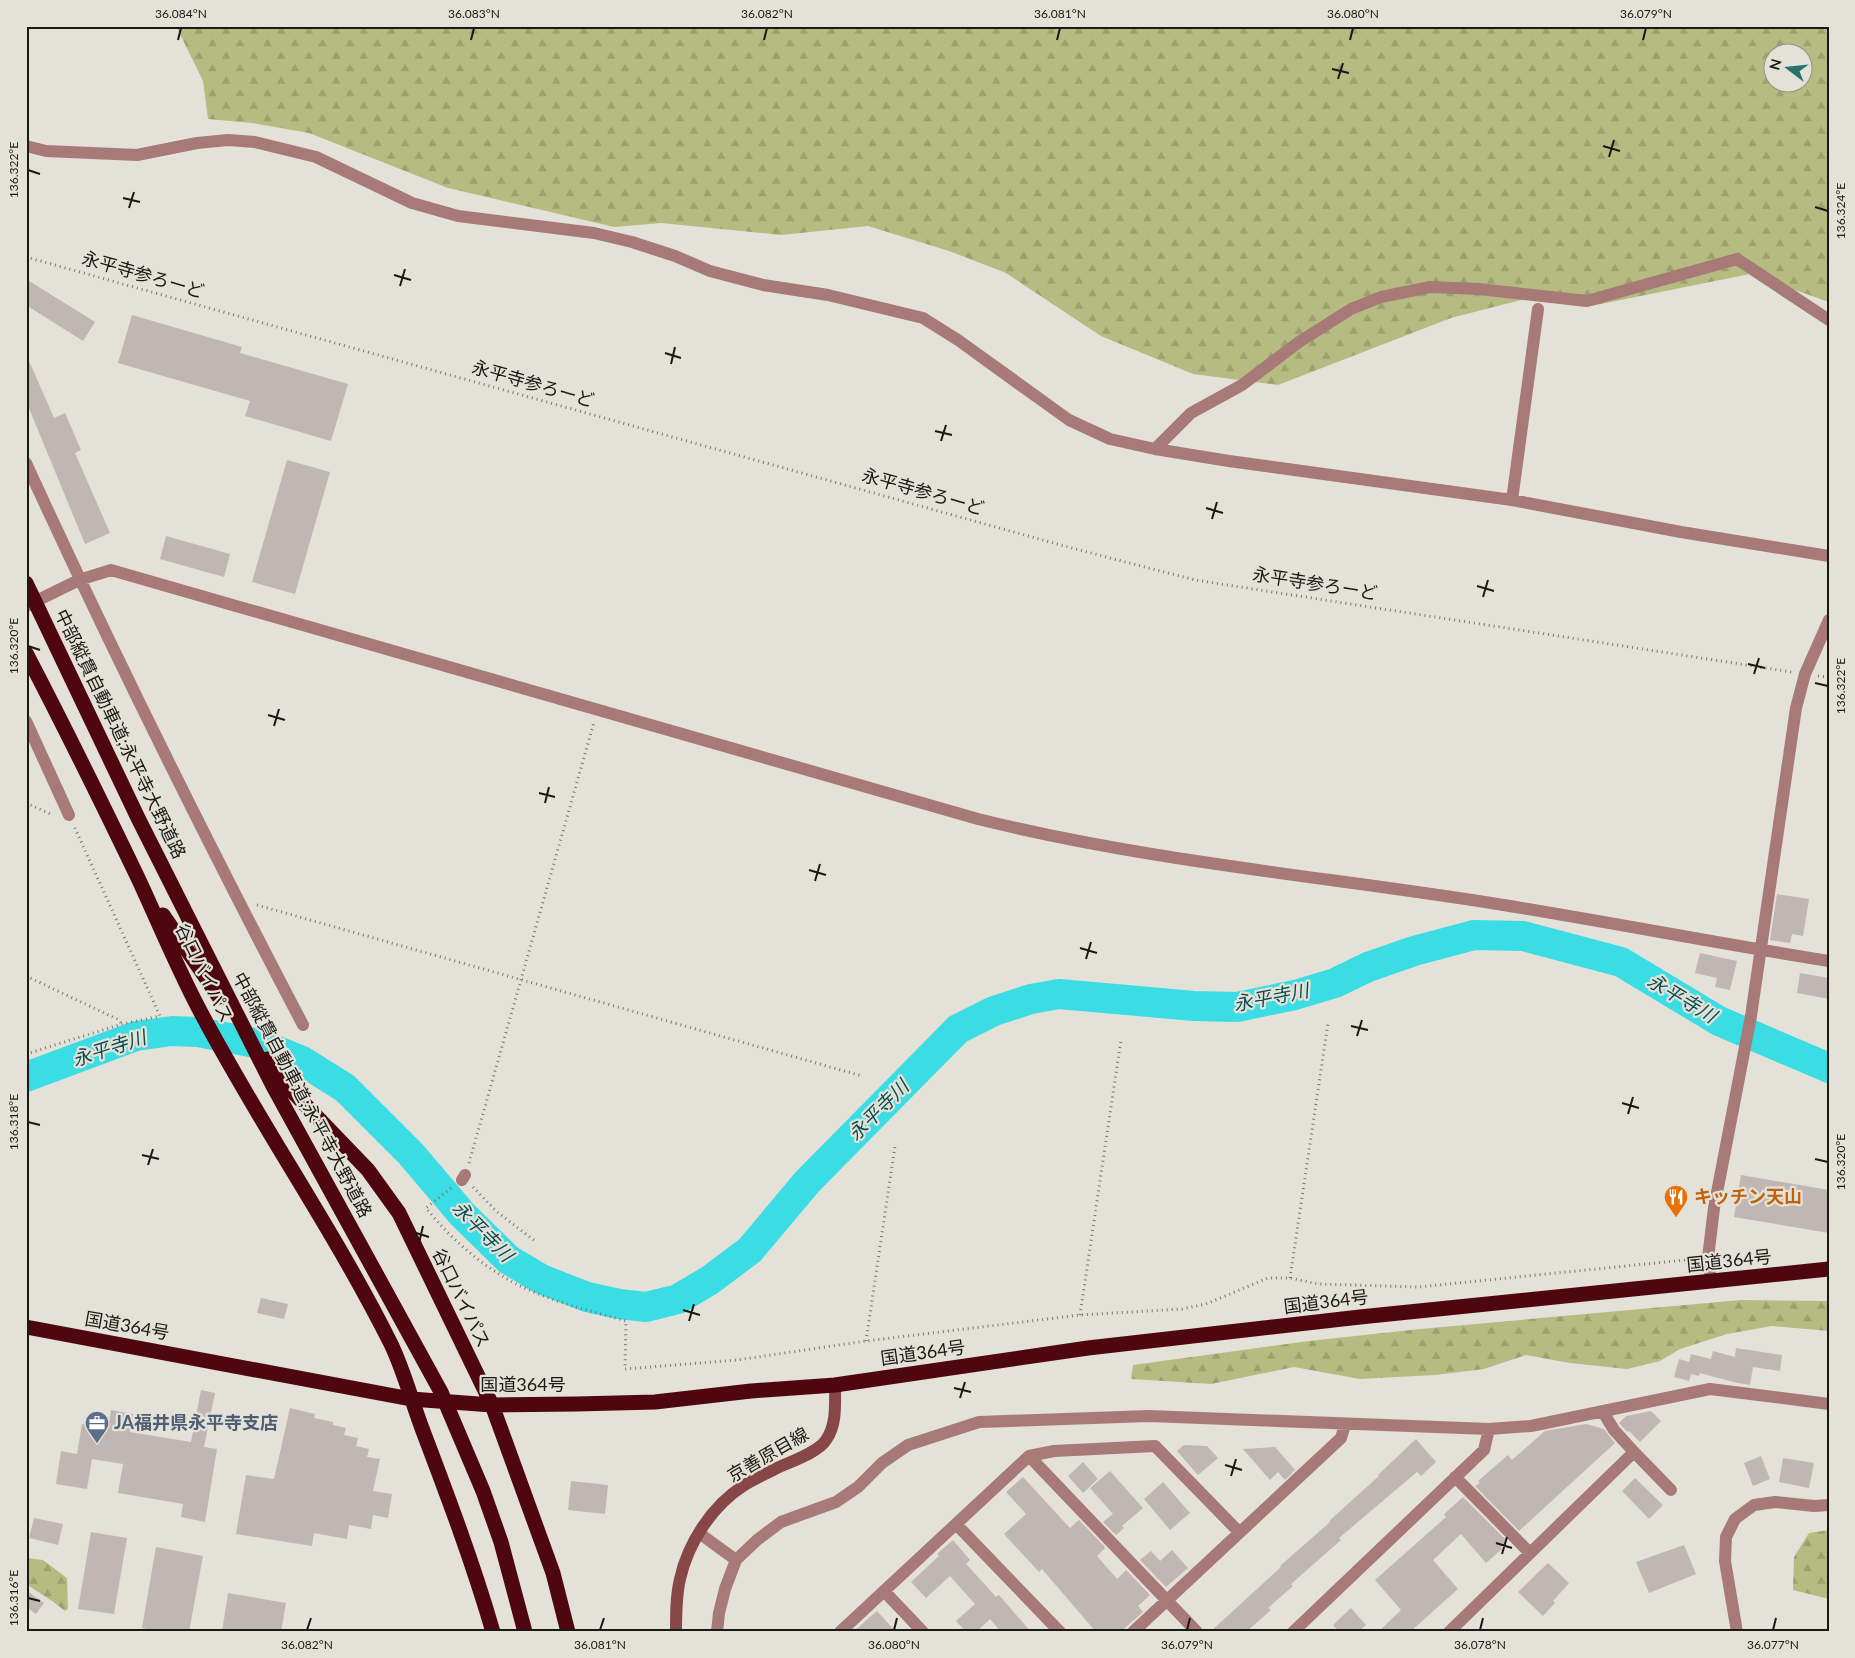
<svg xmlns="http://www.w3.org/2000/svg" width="1855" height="1658" viewBox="0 0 1855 1658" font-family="Lato,'Noto Sans JP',sans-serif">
  <defs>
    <pattern id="forest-firs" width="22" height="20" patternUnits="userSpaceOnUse" patternTransform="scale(1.25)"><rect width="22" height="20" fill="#b6bc81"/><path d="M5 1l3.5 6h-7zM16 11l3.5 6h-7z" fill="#9ca16f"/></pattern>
  </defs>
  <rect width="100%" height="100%" fill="#e4e1d8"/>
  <!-- forest -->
  <path fill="url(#forest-firs)" fill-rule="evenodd" d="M176,26h1653v276l-79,-28 -159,32 -66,-7 -74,19 -173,67 -85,-11 -92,-38 -95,-63 -57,-22 -81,-25 -87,9 -120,-12 -47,4 -166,-39 -139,-55 -57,-10 -44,-4 -5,-38zM1772,52h30v30h-30z
    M1741,1300l88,1v30l-57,-5 -45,8 -47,15 -20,12 -33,8 -57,-6 -44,-8 -42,14 -49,6 -75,4 -66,-12 -83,17 -80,-5 2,-14 176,-24 111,-12z
    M1829,1530v69l-36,-9 1,-33 15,-24z
    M26,1558l17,2 24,18 1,31 -3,2 -13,-10 -26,-17z"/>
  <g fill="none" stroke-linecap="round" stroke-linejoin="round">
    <!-- river -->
    <path stroke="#3bdde4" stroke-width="30" d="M26,1077l110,-41 36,-5 26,1 62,12 42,17 43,27 66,66 51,60 47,46 32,19 46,18 32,7 27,3 32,-8 32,-19 40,-30 57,-68 151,-153 36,-18 37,-12 28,-5 135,12 43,1 58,-12 40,-12 33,-16 46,-16 60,-16 49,1 98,26 98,59 110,47"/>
  </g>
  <!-- building -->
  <path fill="#c0b6b4" d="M26,279l69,43 -12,19 -57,-36z
    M132,315l110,32 -2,6 108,31 -17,57 -86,-25 5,-15 -132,-38z
    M26,354l28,64 11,-5 16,37 -6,3 35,80 -25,11 -59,-143z
    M287,460l43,12 -35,122 -43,-12z
    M166,536l64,18 -6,23 -64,-18z
    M1777,894l32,5 -6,37 -11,-2 -2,9 -20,-3z
    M1700,953l37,8 -7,29 -15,-3 2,-9 -22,-5z
    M1800,973l29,5v21l-32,-6z
    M1741,1175l88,15v43l-95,-16z
    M261,1298l27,6 -4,15 -27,-6z
    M1736,1348l46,7 -2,16 -27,-4 -3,18 -17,-3 -33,-9 -1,3 -8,-2 -2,7 -15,-4 5,-18 10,3 2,-8 20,5 2,-8 22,6z
    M201,1390l14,3 -11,54 13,2 -12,73 -24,-5 2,-13 -65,-11 5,-29 -31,-5 -5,30 -31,-5 5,-33 16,3 5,-30 26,5 3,-19 22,4 -3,18 61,10z
    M290,1408l25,6 -1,4 19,4v3l13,3 -2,7 14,3 -2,8 13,3 -2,8 13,2 -7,32 19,3 -4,24 -15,-3 -2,14 -22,-4 -2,14 -33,-6 -2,13 -76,-12 10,-59 28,4z
    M1651,1411l10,10 -21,21 -11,-11 -2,1 -8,-9 7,-7z
    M1586,1424l18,5 11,14 -96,88 -44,-45 5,-3 -2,-2 30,-26 4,5 33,-29z
    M1416,1439l20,23 -15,14 -4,-4 -78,66 2,2 -50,44 2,2 -25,22 3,2 -25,22h-36l71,-65 -1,-1 50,-44 -1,-1 50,-45 -1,-1z
    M1184,1445l23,1 11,12 -20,17 -21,-24z
    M1275,1447l20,23 -10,10 -7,-8 -8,8 -27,-31z
    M1761,1456l9,23 -17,7 -9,-23z
    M1783,1458l31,5 -5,25 -30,-6z
    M1083,1462l15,17 -15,14 -15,-17z
    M1110,1471l33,37 -21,18 2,2 -8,7 -13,-13 10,-8 -23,-26z
    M1023,1477l47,51 9,-8 25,26 1,2 -8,8 20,23 9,-9 24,25 -12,11 5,6 -23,20h-24l-54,-63 -3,3 -35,-38 22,-20 -20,-22z
    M1635,1478l28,27 -14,14 -27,-28z
    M571,1481l37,4 -3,29 -37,-4z
    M1163,1482l27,31 -20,17 -26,-31z
    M1463,1497l44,44 -6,6 1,2 -16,14 -25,-29 -28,26 25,29 -48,43h-32l23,-22 -26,-30 71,-63 -2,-3z
    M34,1518l29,6 -5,21 -29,-7z
    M91,1532l36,6 -13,76 -36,-5z
    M953,1540l17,20 -4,4 22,24 8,9 3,-2 32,37h-30l-11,-13 -14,13h-10l-10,-11 19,-17 -25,-28 -24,22 -15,-16 28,-26 -2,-2z
    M1684,1545l12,29 -47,19 -13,-31z
    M156,1547l47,9 -14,76h-27l-20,-4z
    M1172,1550l16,18 -22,19 -26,-27 11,-9 9,10z
    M1548,1563l21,20 -16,18 2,2 -12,13 -25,-24z
    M26,1590l18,13 -8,11 -10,-7z
    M228,1593l58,10 -5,29h-59z
    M1351,1608l15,17 -8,7h-19l-6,-7z
    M877,1611l19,21h-43z"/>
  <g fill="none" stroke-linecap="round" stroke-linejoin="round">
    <!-- path -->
    <path stroke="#797771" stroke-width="3" stroke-dasharray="1 4" stroke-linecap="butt" d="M26,257l1038,289 131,34 597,92
      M1818,676l11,1
      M26,803l27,12
      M257,905l605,171
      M26,976l91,43 5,5
      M26,1054l96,-30 38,-8 -86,-190
      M469,1163l125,-441
      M473,1187l23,24 39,30
      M451,1188l-25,20c27,34 67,68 108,84 30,13 61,20 92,29l-1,48 112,-9 129,-19 214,-26 102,-6 24,-5 62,-26h22l28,6 100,3 277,-28
      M1290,1278l38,-255
      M1080,1315l41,-275
      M866,1341l29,-195"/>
    <!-- street -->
    <path stroke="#a77a78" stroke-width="12" d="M26,146l20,5 91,4 60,-12 31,-3 27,2 61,15 96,46 46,13 136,17 38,9 43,14 35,15 53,14 65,10 95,23 35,22 111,80 41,19 45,10 74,12 283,39 169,32 148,24
      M1155,449l36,-36 51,-28 57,-43 52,-33 30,-12 49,-10 49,2 108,12 150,-42 92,61
      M26,463c87,190 180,377 277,562
      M1512,500l26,-191
      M26,606l53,-26 32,-10 867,249c169,42 342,57 513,84 113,18 225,40 338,58
      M26,721l43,94
      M462,1180l3,-5
      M1711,1281l-3,-23 6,-50 37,-192 45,-308 9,-34 24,-54
      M1634,1452l37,38
      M1029,1456l25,-5 101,-5 84,86
      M1455,1477l75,76
      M956,1524l104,108
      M699,1533l37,27
      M884,1591l39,41
      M717,1632l2,-19 6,-24 11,-29 21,-20 24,-18 55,-20 22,-15 24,-24 26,-18 71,-23 170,-6 340,13 42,-3 179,-37 119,15
      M840,1632l189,-176 168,176
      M1133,1632l208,-194 4,-13
      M1293,1632l191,-182 5,-21
      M1449,1632l185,-180 -20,-22 -11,-18
      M1737,1632l-12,-71 1,-24 9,-18 19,-14 21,-3 39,4 15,-1"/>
    <!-- secondary -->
    <path stroke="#874747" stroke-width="12" d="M676,1632c0,-18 0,-36 4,-53 8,-36 32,-73 63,-93 11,-7 23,-12 34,-18 13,-6 42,-16 49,-28 11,-15 9,-37 9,-55"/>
    <!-- highway -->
    <path stroke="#4e060f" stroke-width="15" d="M26,583l112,235 135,268 168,306 42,99 18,51 24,90
      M26,653c39,75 76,150 112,225 20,43 38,87 60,129 60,115 135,221 193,337 13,27 21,58 32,87 25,66 50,132 70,201
      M163,915l56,82
      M267,1059l26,33 75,78 31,43 93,192 61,168 15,59
      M26,1327l385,72 81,6 85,-1 78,-2 96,-11 84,-6 253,-37 272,-31 469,-48"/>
  </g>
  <!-- ticks -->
  <path fill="none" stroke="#1a1916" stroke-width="2" d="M178,40l3,-12M471,40l3,-12M764,40l3,-12M1057,40l3,-12M1350,40l3,-12M1643,40l3,-12M1332,69l17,4M1338,79l5,-16M1603,146l17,5M1609,157l5,-17M28,170l12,4M123,198l17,4M1815,207l13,4M129,208l5,-16M394,275l17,5M400,286l5,-17M665,353l16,5M671,364l4,-17M935,431l17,4M941,441l5,-16M1206,508l17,5M1212,519l5,-17M1477,586l17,5M1483,597l5,-17M28,646l12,4M1748,664l17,4M1754,674l5,-16M1815,683l13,3M268,715l17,5M274,726l5,-17M539,793l16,4M545,803l4,-16M809,870l17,5M815,881l5,-17M1080,948l17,5M1086,959l5,-17M1351,1026l17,4M1357,1036l5,-16M1622,1103l17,5M1628,1114l5,-17M28,1122l12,3M142,1155l17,4M1815,1159l13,3M148,1165l5,-16M413,1232l16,5M419,1243l4,-17M683,1310l17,5M689,1321l5,-17M954,1388l17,4M960,1398l5,-16M1225,1465l17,5M1231,1476l5,-17M1496,1543l16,5M1502,1554l5,-17M28,1598l12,3M307,1630l4,-12M600,1630l4,-12M894,1630l3,-12M1187,1630l3,-12M1480,1630l3,-12M1773,1630l3,-12"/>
  <!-- icons -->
  <defs>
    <symbol id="restaurant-pin" viewBox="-11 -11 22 30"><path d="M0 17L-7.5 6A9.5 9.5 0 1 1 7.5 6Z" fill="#e8710a" stroke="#e4e1d8"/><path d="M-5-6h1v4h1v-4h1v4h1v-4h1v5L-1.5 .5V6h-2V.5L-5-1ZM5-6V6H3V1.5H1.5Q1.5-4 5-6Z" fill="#fff"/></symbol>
    <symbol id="office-pin" viewBox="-11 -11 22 30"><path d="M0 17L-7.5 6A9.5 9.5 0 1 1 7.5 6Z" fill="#5c6f8a" stroke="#e4e1d8"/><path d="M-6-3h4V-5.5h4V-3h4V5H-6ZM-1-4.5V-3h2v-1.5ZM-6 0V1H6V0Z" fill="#fff"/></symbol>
  </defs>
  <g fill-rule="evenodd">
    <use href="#restaurant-pin" x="1662" y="1183" width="28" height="38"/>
    <use href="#office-pin" x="83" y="1409" width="28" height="38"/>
  </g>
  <g text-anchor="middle" stroke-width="4.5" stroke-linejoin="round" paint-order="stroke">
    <!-- street labels -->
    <g font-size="18" fill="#1a1916" stroke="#e4e1d8">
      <text transform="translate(143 275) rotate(16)" y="6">永平寺参ろーど</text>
      <text transform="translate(533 384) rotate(16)" y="6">永平寺参ろーど</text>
      <text transform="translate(923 492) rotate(16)" y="6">永平寺参ろーど</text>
      <text transform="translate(1315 584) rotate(9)" y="6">永平寺参ろーど</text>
      <text transform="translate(120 734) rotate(64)" y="6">中部縦貫自動車道;永平寺大野道路</text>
      <text transform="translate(204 973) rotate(64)" y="6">谷口バイパス</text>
      <text transform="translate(302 1095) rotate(62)" y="6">中部縦貫自動車道;永平寺大野道路</text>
      <text transform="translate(1729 1261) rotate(-6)" y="6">国道364号</text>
      <text transform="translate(461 1298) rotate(64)" y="6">谷口バイパス</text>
      <text transform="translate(1326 1302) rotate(-7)" y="6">国道364号</text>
      <text transform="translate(127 1326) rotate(10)" y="6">国道364号</text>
      <text transform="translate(923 1353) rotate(-8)" y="6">国道364号</text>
      <text x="523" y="1391">国道364号</text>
      <text transform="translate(768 1455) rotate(-30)" y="6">京善原目線</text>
    </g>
    <!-- food labels -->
    <g font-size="18" font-weight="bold" fill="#c56008" stroke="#e4e1d8" text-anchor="start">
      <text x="1694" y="1203">キッチン天山</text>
    </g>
    <!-- service labels -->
    <g font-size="18" font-weight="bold" fill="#4e5e75" stroke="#e4e1d8" text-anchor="start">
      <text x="114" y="1429">JA福井県永平寺支店</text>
    </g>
    <!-- water labels -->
    <g font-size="19" font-style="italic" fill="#064d50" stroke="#e4e1d8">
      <text transform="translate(1271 997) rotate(-11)" y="7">永平寺川</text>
      <text transform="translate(1682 998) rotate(31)" y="7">永平寺川</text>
      <text transform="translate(109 1048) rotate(-18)" y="7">永平寺川</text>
      <text transform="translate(878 1110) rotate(-45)" y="7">永平寺川</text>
      <text transform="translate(483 1231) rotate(45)" y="7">永平寺川</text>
    </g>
  </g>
  <!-- border -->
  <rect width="1855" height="1658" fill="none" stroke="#e4e1d8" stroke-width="55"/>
  <!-- north arrow -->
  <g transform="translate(1788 68) rotate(286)"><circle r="24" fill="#e4e1d8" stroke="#93918a"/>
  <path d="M0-4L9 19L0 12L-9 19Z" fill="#29726c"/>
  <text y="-8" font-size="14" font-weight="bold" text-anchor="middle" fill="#1a1916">N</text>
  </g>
  <rect x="28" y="28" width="1800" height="1602" fill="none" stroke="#1a1916" stroke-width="2"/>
  <g font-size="12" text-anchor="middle" fill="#1a1916">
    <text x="181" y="18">36.084°N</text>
    <text x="474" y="18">36.083°N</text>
    <text x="767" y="18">36.082°N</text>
    <text x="1060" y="18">36.081°N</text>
    <text x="1353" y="18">36.080°N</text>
    <text x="1646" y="18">36.079°N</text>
    <text transform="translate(14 170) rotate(-90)" y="4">136.322°E</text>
    <text transform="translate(1841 211) rotate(-90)" y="4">136.324°E</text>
    <text transform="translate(14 646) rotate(-90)" y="4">136.320°E</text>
    <text transform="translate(1841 686) rotate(-90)" y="4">136.322°E</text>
    <text transform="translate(14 1122) rotate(-90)" y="4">136.318°E</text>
    <text transform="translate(1841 1162) rotate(-90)" y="4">136.320°E</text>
    <text transform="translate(14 1598) rotate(-90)" y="4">136.316°E</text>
    <text x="307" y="1649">36.082°N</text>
    <text x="600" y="1649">36.081°N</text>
    <text x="894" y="1649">36.080°N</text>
    <text x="1187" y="1649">36.079°N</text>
    <text x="1480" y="1649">36.078°N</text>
    <text x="1773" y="1649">36.077°N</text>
  </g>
</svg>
